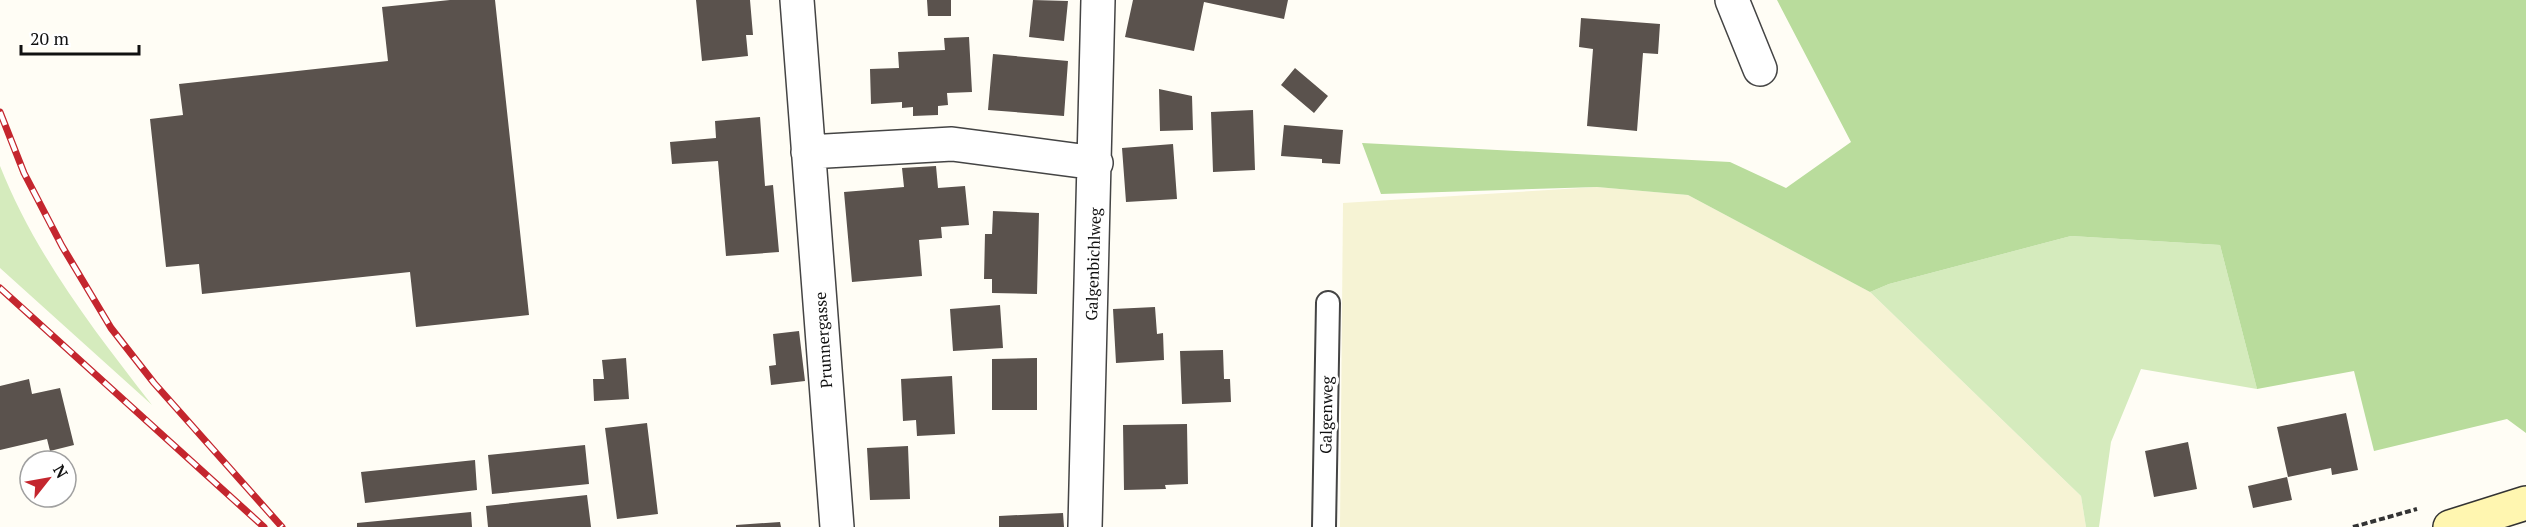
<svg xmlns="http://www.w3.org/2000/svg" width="2526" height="527" viewBox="0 0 2526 527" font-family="'PT Serif',serif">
  <rect width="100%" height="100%" fill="#fffdf5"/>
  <!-- farmland -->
  <path fill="#f6f3d4" d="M1597,187l91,8 182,97 211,204 5,31h-746l3,-324z"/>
  <!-- green -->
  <path fill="#d5ebbd" d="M0,166c36,90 93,163 152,239l-152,-137z
    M2071,236l149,9 37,144 -116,-20 -30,73 -12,85h-13l-5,-31 -211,-204 19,-8z"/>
  <!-- forest -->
  <path fill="#b9dc9c" d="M1777,0h749v433l-19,-14 -133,32 -20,-80 -97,18 -37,-144 -149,-9 -182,48 -19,8 -182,-97 -91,-8 -216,7 -19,-51 368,19 56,26 65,-46z"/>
  <!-- building -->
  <path fill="#5a524d" d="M450,0h45l34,315 -113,12 -6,-55 -208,22 -3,-30 -33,3 -16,-148 33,-4 -4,-31 209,-23 -6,-54z
    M696,0h54l3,35h-7l2,21 -46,5z
    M927,0h24v16h-23z
    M1033,0l35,1 -4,40 -35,-4z
    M1133,0h155l-4,19 -80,-17 -10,49 -69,-14z
    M1581,18l79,6 -2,30 -15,-1 -6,78 -50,-5 6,-77 -14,-2z
    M969,37l3,55 -25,1 1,12 -10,1v9l-25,1v-9l-11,1v-6l-31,2 -1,-35 29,-1 -1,-16 47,-2 -1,-12z
    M993,54l75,7 -4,55 -76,-6z
    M1295,68l33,28 -14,17 -33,-28z
    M1159,89l33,7 1,34 -33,1z
    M1253,110l2,60 -42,2 -2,-60z
    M760,117l5,69 8,-1 6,67 -53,4 -8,-95 -46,3 -2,-22 46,-4 -1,-17z
    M1284,125l59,5 -3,34 -18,-1v-4l-41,-3z
    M1173,144l4,55 -51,3 -4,-54z
    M936,166l2,22 27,-2 4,39 -28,2 1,11 -23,2 3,36 -70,6 -8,-90 60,-5 -2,-19z
    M993,211l46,2 -2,81 -45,-1v-14h-8l1,-45h7z
    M1000,305l3,43 -50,3 -3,-42z
    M1155,307l2,27 6,-1 1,27 -48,3 -3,-54z
    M799,331l6,50 -34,4 -2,-19 7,-1 -3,-31z
    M1223,350l1,29h6l1,23 -49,2 -2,-53z
    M626,358l3,41 -35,2 -1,-22h11l-2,-19z
    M1037,358v52h-45v-51z
    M952,376l3,58 -38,2 -1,-16 -13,1 -2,-42z
    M29,379l3,15 28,-6 14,57 -24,6 -3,-12 -47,11v-64z
    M2346,413l12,57 -26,5 -1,-7 -43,9 -11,-50z
    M647,423l11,91 -41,5 -12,-91z
    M1187,424l1,60 -23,1 1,4 -42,1 -1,-65z
    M2188,442l9,47 -43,8 -9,-46z
    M585,445l4,39 -97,10 -4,-39z
    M908,446l2,53 -40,1 -3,-52z
    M475,460l2,30 -112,13 -4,-31z
    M2287,477l5,23 -39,8 -5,-22z
    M587,495l4,32h-103l-2,-21z
    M471,512l1,15h-115v-4z
    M1063,513l1,14h-65v-11z
    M780,522l1,5h-45v-2z"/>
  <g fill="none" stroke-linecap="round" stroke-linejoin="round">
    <defs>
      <path id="service" d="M1324,527l4,-224"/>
      <path id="minor" d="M797,0l40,527
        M1732,0l28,69
        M808,152l144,-8 144,19
        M1085,527l13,-527"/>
      <path id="secondary" d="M2450,527l76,-24"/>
    </defs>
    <!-- service casing -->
    <use href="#service" stroke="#444" stroke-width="26"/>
    <!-- minor casing -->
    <use href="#minor" stroke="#444" stroke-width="36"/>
    <!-- secondary casing -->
    <use href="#secondary" stroke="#333" stroke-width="36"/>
    <!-- path -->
    <path stroke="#333" stroke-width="4" stroke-dasharray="6 3" stroke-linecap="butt" d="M2353,527l64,-18"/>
    <!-- service -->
    <use href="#service" stroke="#fff" stroke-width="22"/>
    <!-- minor -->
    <use href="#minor" stroke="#fff" stroke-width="33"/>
    <!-- secondary -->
    <use href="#secondary" stroke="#fff6b0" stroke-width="33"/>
    <defs>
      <path id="rail" d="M0,112l24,61 38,73 49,82 43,55 128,144
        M0,288l264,239"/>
    </defs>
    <!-- rail casing -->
    <use href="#rail" stroke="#c4262e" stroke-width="7"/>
    <!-- rail -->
    <use href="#rail" stroke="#fff" stroke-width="4.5" stroke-dasharray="14" stroke-linecap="butt"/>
  </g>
  <g text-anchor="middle" stroke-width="6" stroke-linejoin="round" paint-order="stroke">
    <!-- street labels -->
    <g font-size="16" fill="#111" stroke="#fff">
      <text transform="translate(1093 264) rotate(-88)" y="6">Galgenbichlweg</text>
      <text transform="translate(823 340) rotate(-94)" y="6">Prunnergasse</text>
      <text transform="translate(1326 415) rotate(-89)" y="6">Galgenweg</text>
    </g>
  </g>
  <!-- north arrow -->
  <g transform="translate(48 479) rotate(59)"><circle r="28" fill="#ffffff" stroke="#a0a0a0" stroke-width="1.5"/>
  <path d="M0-4.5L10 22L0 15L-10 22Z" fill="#c4262e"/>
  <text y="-9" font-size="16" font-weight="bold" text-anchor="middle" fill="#111111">N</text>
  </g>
  <!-- scale -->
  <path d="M21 45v9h118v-9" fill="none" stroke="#111111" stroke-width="3"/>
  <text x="30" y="45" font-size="18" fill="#111111" stroke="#ffffff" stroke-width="4.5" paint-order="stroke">20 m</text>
</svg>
